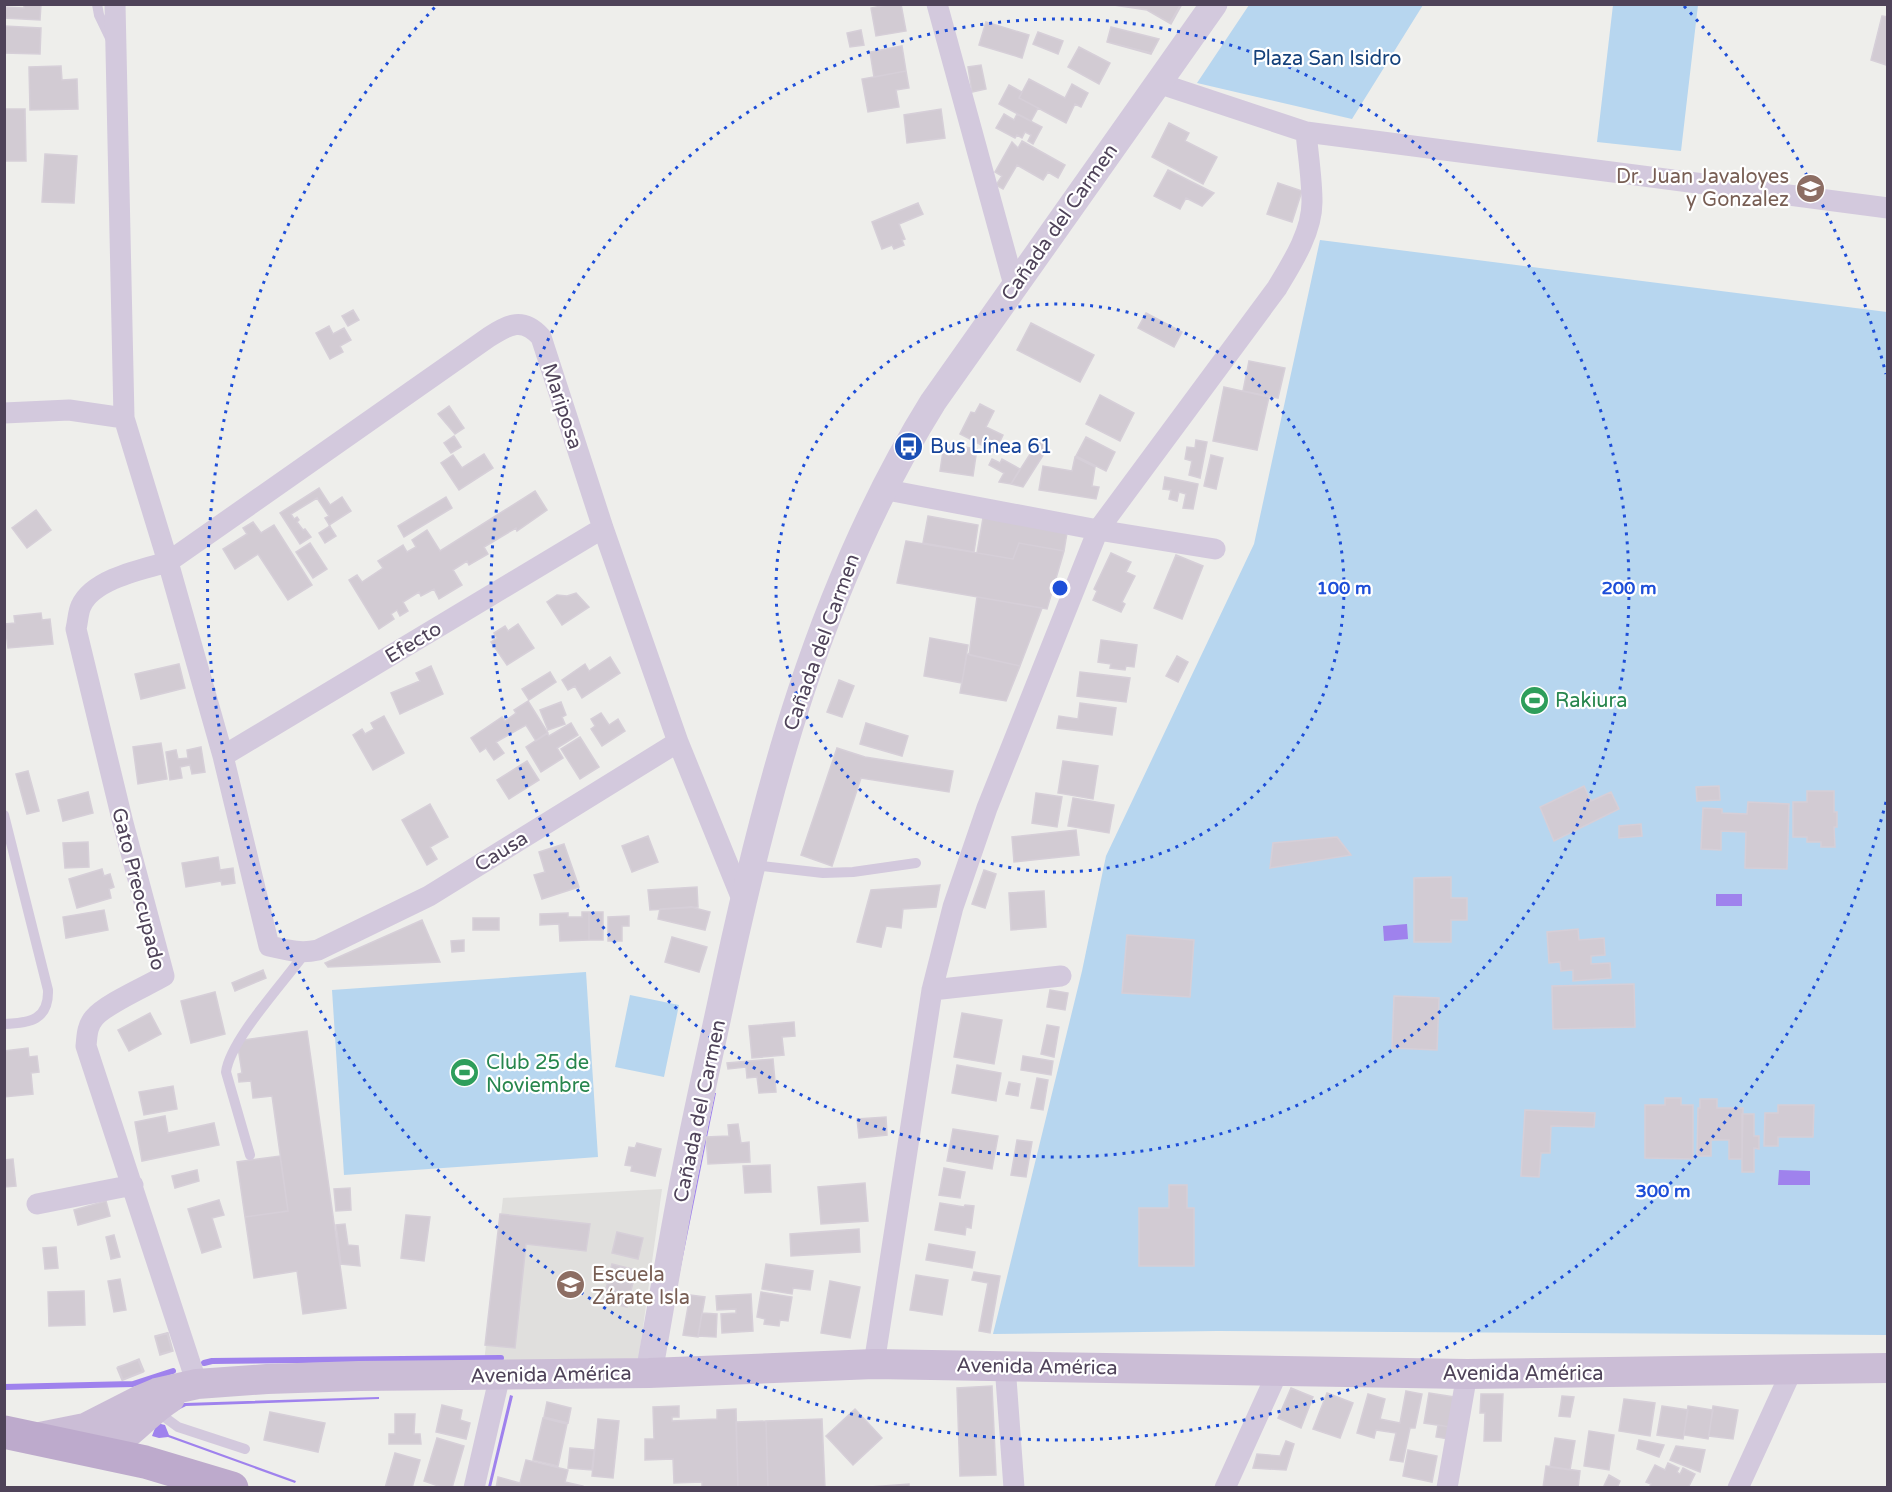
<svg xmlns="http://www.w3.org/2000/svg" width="1892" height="1492" viewBox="0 0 1892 1492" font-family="'Varela Round',sans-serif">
  <rect width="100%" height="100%" fill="#eeeeeb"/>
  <!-- education -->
  <path fill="#e0dfdd" d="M662,1189l-25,182h-154l20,-173z"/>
  <!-- green -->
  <path fill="#b7d6ef" d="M1249,5v-1l174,1 -71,114 -155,-36z
    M1613,5h85l-17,146 -84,-9z
    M1320,240l567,72v1023l-670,-4 -224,3 89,-363 24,-115 148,-312z
    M586,972l12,185 -254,18 -12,-185z
    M630,995l49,10 -15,72 -49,-10z"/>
  <!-- water -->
  <path fill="#9f82ed" d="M1716,894h26v12h-26z
    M1407,924l1,15 -24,2 -1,-15z
    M715,1093h1l-38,188 -10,41z
    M1779,1170l31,1v14h-32z
    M510,1395l3,1 -22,91h-3z
    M379,1397v2l-193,7 -12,6 7,-9h4z
    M157,1423l8,2 4,10 127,46 -1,2 -127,-46 -9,1 -7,-2z"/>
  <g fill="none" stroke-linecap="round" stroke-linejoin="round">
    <!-- stream -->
    <path stroke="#9f82ed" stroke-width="6" d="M204,1363l8,-2 289,-3
      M4,1387l129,-3 40,-13"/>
  </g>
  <!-- building -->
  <path fill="#d2cbd3" stroke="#d6cfd8" stroke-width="1.5" d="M24,4h17l-1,16 -36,-2v-11l20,1z
    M891,4h10l5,27 -30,5 -5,-28z
    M1107,4h75l-11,20 -24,-14z
    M1110,4h71l-11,19 -23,-13z
    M1882,16l6,1 -2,48 -15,-5z
    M986,22l43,13 -7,23 -43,-13z
    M4,26l37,2 -1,26 -36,-1z
    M1111,27l48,12 -8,15 -44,-12z
    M1111,27l48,12 -8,14 -44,-11z
    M861,30l3,15 -14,2 -3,-14z
    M1038,32l25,9 -5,13 -25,-10z
    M902,46l4,25 -32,6 -4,-25z
    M1079,47l31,16 -11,21 -31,-17z
    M981,65l5,24 -14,3 -4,-25z
    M61,66l1,14 15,-1 1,30 -48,1 -1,-43z
    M906,71l3,17 -13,2 3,17 -31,5 -6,-33z
    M1029,79l36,19 7,-14 16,9 -7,14 -6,-3 -9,19 -47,-25z
    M1009,85l13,7 -3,6 19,10 -7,13 -32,-17z
    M4,109h21l1,52h-22z
    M941,109l4,29 -38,5 -3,-28z
    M1004,114l10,6 3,-6 25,13 -9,17 -5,-3 3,-6 -6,-3 -3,6 -5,-3 -2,3 -19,-10z
    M1169,123l20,10 -4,8 32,16 -14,27 -51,-27z
    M1022,141l43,24 -7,13 -10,-6 -5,8 -26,-15 -14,24 -7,-4 6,-9 -7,-4 17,-30 6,6z
    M45,154l32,2 -3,47 -32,-1z
    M1168,170l46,23 -12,13 -16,-8 -6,11 -26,-13z
    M1278,183l24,8 -10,31 -25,-8z
    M918,203l5,11 -24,10 6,15 -3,1 2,5 -10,4 -2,-4 -10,4 -10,-27z
    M353,310l6,10 -11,6 -6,-10z
    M1146,313l36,19 -8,15 -36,-19z
    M1031,323l63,32 -14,27 -63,-32z
    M329,326l4,8 11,-6 7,12 -11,6 3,6 -13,7 -14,-26z
    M1249,361l36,7 -7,30 -35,-7z
    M1224,387l45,10 -12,53 -44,-9z
    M1100,395l34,18 -14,28 -34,-17z
    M980,404l14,7 -8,16 17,8 -8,17 -35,-18 11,-22 4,1z
    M449,406l15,22 -9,6 -17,-20z
    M454,436l7,11 -10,6 -7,-10z
    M1086,437l29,15 -9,19 -30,-15z
    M1039,440l10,6 -26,41 -12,-3z
    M1196,440l11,2 -7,36 -11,-3 3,-14 -7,-2 2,-12 8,1z
    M944,444l33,5 -4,27 -33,-5z
    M484,454l9,14 -34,22 -18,-27 12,-8 9,13z
    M1211,455l12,3 -7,31 -12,-3z
    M1075,457l20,10 -3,19 7,1 -3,12 -57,-9 4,-24 29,5z
    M992,459l8,4 2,-4 18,10 -9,15 -12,-2 5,-9 -15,-8z
    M1165,477l33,7 -5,25 -10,-1 3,-14 -7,-2 -2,9 -8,-2 2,-9 -8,-1z
    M319,488l11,17 12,-8 9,14 -22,14 7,11 -11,7 -6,-10 11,-7 -5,-8 4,-2 -12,-18 -26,16 3,5 3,-2 2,3 -2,2 6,8 2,-1 6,8 -11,7 -20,-31z
    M535,491l12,19 -30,21 -1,-3 -32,19 4,7 -19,11 -2,-4 -14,9 9,15 -23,14 -5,-10 -13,7 -2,-4 -16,10 5,9 -8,5 -3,-6 -6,4 3,5 -15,10 -30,-49 8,-5 5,7 21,-14 -5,-7 25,-16 4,7 9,-5 -4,-7 15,-10 13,21z
    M446,497l6,11 -48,29 -6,-11z
    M36,510l15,20 -24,18 -15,-20z
    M984,512l84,15 -4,24 -45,-8 -6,16 -36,-6z
    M928,516l50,9 -4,27 -51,-9z
    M253,522l8,11 13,-8 38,60 -24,15 -30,-46 -23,15 -12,-20 24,-15 -4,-6z
    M906,541l107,18 6,-16 45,8 -17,58 -150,-26z
    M310,543l17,26 -14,9 -17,-26z
    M1111,553l20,9 -5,10 9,4 -13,26 3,2 -4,8 -28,-12 4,-9 -3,-2z
    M1176,555l27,11 -21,53 -28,-11z
    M576,593l13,14 -27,18 -15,-23 10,-7 10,1z
    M977,597l65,11 -22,58 -51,-11z
    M41,613l1,7 8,-1 3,25 -45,4 -3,-24 10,-1 -1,-7z
    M518,624l16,24 -27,17 -16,-23 6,-4 -3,-5 11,-7 3,5z
    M930,638l38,7 -6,38 -38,-7z
    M1101,640l36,5 -3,22 -8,-1 -1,4 -15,-2 1,-4 -13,-2z
    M967,654l53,12 -14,35 -46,-8z
    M1177,656l11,6 -10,20 -12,-6z
    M610,657l10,16 -38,25 -7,-12 -7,4 -6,-10 23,-16 4,7z
    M179,664l6,24 -44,11 -6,-25z
    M431,666l12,28 -43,20 -9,-21 29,-12 -4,-8z
    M550,672l6,10 -27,18 -7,-11z
    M1080,672l50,6 -4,24 -49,-6z
    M839,680l15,6 -12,31 -15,-5z
    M528,701l20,32 -12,8 -10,-16 -30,17 8,11 -10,7 -8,-12 -6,4 -9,-14 31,-21 3,4 11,-8 -2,-3z
    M561,702l5,13 -4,2 3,7 -17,6 -8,-20z
    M1080,703l36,5 -4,27 -55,-7 2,-12 19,3z
    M601,713l8,12 9,-6 7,12 -23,15 -11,-17 4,-3 -4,-7z
    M384,716l20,37 -31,17 -20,-35 9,-6 3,5 9,-5 -3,-6z
    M571,723l7,12 -21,13 6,10 -22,14 -15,-25 21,-14 2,3z
    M866,723l42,13 -6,20 -42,-12z
    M580,737l19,30 -19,12 -19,-30z
    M161,743l6,36 -29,5 -5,-37z
    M201,747l4,25 -13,2 -2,-9 -10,2 2,11 -12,2 -4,-28 10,-2 2,9 10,-1 -1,-8z
    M837,748l28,9 88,14 -4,21 -88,-14 -29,88 -31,-11z
    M527,761l12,19 -30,19 -12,-19z
    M1063,761l35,5 -5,33 -35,-6z
    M28,771l11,40 -12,3 -11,-40z
    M1584,786l7,15 20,-9 8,17 -65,32 -14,-34z
    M1719,786l1,14 -23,1 -1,-14z
    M1807,791h27v21h3v15h-3l1,20h-14v-5h-14v-5h-14v-35h14z
    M88,792l5,21 -30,8 -5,-21z
    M1036,793l26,4 -5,30 -25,-4z
    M1073,798l41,7 -5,28 -41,-7z
    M1748,802l41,2 -2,65 -42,-1 1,-36 -25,-1v19l-20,-1 2,-41 19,1v4l25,1z
    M430,804l18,33 -18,10 7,12 -10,6 -25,-45z
    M1641,824l1,12 -23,2v-12z
    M1076,830l3,25 -65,7 -2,-25z
    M648,836l10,26 -26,10 -10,-26z
    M1337,837l14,18 -81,13 3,-25z
    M88,842l1,25 -24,1 -2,-25z
    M564,844l15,43 -37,12 -8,-24 11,-3 -6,-20z
    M218,857l2,13 13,-2 2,15 -13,2 -1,-4 -35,6 -4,-24z
    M102,869l2,7 6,-2 4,13 -5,2 2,9 -34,10 -8,-29z
    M984,870l12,4 -11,34 -13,-4z
    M1451,877v21h16v22h-16v22h-37v-64z
    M940,885l-4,22 -33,2 -2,19 -15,-2 -5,21 -24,-5 14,-52z
    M697,887l1,20 -48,3 -2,-20z
    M1044,891l2,36 -35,3 -2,-37z
    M691,907l19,5 -5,18 -47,-11 2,-10z
    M104,910l4,20 -42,8 -3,-21z
    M582,912h7v28l-29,1 -1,-17 -19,1v-11l28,-1v4h14z
    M589,912h14v28h-14z
    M629,916v10h-7v15h-14v-24z
    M473,918h26v12h-26z
    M422,920l18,42 -112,5 -3,-4z
    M1578,929l1,11 25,-2 1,17 -14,1v8l19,-1 1,15 -38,3v-11l-12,1 -1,-9 -11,1 -2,-31z
    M1127,935l67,5 -4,57 -68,-4z
    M672,937l35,10 -8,25 -34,-10z
    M464,940v11l-12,1 -1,-11z
    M263,970l3,8 -31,13 -3,-8z
    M1634,984l1,43 -82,2 -1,-43z
    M1050,990l18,3 -3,17 -18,-3z
    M215,992l10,42 -34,9 -10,-42z
    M1394,996l45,2 -2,52 -45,-2z
    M150,1013l11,21 -32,17 -11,-21z
    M962,1013l40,7 -8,44 -40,-7z
    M794,1022l1,14 -13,1 2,18 -32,3 -3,-32z
    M1047,1025l12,2 -5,30 -13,-3z
    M307,1031l39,277 -43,6 -6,-43 -43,7 -9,-61 43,-6 -16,-115 -19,2 -2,-17 -12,1 -1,-8 4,-1 -5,-32z
    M28,1048l1,9 8,-1 2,16 -8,1 2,21 -29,3v-46z
    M1023,1056l30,5 -2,14 -30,-5z
    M773,1059l3,33 -17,1 -2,-16 -10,1 -1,-11 -18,2 -1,-6z
    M957,1065l44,8 -5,28 -44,-8z
    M1037,1078l11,2 -5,30 -12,-2z
    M1009,1082l11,2 -2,12 -12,-2z
    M173,1086l4,23 -33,6 -5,-23z
    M1665,1098h16v7h12v54l-48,-1v-53h20z
    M1700,1099h17v9h26l-1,51h-13v-19h-18v16h-14l1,-48h2z
    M1778,1105h36l-1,32h-35v9h-14l1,-33h13z
    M1525,1110l70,3 -1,14 -43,-1 -1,27h-9l-2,24 -18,-1z
    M1742,1114h12v22h5v13l-5,-1v24h-12z
    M165,1116l3,17 46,-10 5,22 -77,16 -7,-39z
    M886,1117l1,18 -28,3 -2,-19z
    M738,1124l3,19 8,-1 1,20 -42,2 -2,-27 23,-1 -1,-11z
    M953,1129l45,7 -6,33 -45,-8z
    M1017,1140l15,2 -6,35 -15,-2z
    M637,1143l24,6 -6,27 -24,-5 1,-5 -7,-1 4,-18 6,1z
    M280,1156l8,55 -43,6 -8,-55z
    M13,1159l3,27 -12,1v-27z
    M770,1165l1,27 -26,1 -2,-27z
    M944,1168l21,4 -5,26 -21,-3z
    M197,1170l2,11 -24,7 -3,-12z
    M865,1183l3,38 -47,3 -3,-37z
    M1169,1185h18v23h7v58h-55v-58h30z
    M350,1188l1,22 -15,1 -2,-22z
    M219,1200l5,15 -12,3 9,29 -19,6 -14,-44z
    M106,1201l4,15 -32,9 -4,-15z
    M940,1203l24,4 1,-2 9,1 -3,22 -5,-1 -1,8 -30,-5z
    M500,1214l90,10 -4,27 -60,-7 -11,104 -30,-3z
    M406,1215l24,2 -6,44 -23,-3z
    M345,1224l3,21 10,1 2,20 -19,-2 -5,-39z
    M859,1229l1,23 -69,4 -1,-22z
    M617,1232l26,6 -5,21 -26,-6z
    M114,1235l6,22 -9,2 -5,-22z
    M929,1244l46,8 -3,16 -46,-8z
    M56,1247l2,21 -13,1 -2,-21z
    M612,1264l24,6 -9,37 -24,-6z
    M766,1264l47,7 -3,19 -17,-2 -1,6 -30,-5z
    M974,1272l26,4 -10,57 -11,-2 9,-48 -16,-3z
    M916,1275l32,5 -6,35 -32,-5z
    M120,1279l6,31 -12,2 -6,-31z
    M830,1281l30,6 -10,51 -29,-5z
    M84,1291l1,34 -36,1 -1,-34z
    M761,1292l31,5 -4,24 -8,-1 -1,6 -15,-2 1,-5 -8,-2z
    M751,1294l2,37 -31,2 -1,-19 15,-1v-4l-19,1 -1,-14z
    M690,1295l15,2 -7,40 -15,-2z
    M702,1313l15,1 -1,23 -18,-1z
    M167,1333l5,18 -12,3 -5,-18z
    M168,1333l5,18 -13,4 -5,-18z
    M139,1359l5,12 -22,9 -5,-12z
    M138,1360l5,12 -20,8 -5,-13z
    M992,1386l4,89 -36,1 -3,-88z
    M1291,1388l22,9 -12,31 -23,-10z
    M1406,1391l16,3 -7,34h-5l-7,34 -13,-2 6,-27 -20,-3 -2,8 -17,-5 11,-39 17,5 -5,20 20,4z
    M1327,1393l26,10 -13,35 -27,-9z
    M1429,1393l25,4 -4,30 -26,-4z
    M1481,1394h22l-2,47h-17l1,-28h-5z
    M1562,1396l12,1 -4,20 -11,-1z
    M1624,1399l31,4 -5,33 -31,-5z
    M547,1402l24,6 -3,15 -24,-6z
    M442,1405l20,5 -2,10 10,3 -4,16 -30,-7z
    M679,1406v11h-7v4l45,-2v-9l19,-1 2,79h-36v-6l-28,1 -1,-24 -28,1v-21h9l-1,-32z
    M1662,1406l26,4 -5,29 -26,-4z
    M1688,1406l25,4 -5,29 -24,-4z
    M1713,1406l25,4 -5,29 -24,-3z
    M855,1409l27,29 -29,27 -27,-29z
    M270,1412l55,11 -7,29 -54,-12z
    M395,1414h20l-1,20h6l1,10h-32v-10h6z
    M543,1418l24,6 -9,42 -25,-6z
    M598,1419l21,2 -6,57 -21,-2z
    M822,1419l3,69h-57l-2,-67z
    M766,1421l2,67h-30l-2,-66z
    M1438,1425l12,2 -2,12 -12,-2z
    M1589,1431l25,4 -5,35 -25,-4z
    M437,1438l27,8 -12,42h-8l-20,-7z
    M1555,1438l20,3 -5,29 -20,-3z
    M1639,1440l25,5 -5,12 -22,-8z
    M1286,1441l8,3 -8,26 -33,-2 4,-14 23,2z
    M1676,1446l29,4 -5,22 -30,-12z
    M570,1448l24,2 -2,20 -24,-2z
    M1408,1450l29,6 -5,26 -29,-6z
    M395,1453l25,7 -8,28h-27z
    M526,1460l42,10 -3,12 18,4v2h-87l2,-11 22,6z
    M1668,1463l11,5 -2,4 3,2 3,-6 12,6 -7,14h-39l2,-4 -5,-2 9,-17 10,5z
    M1668,1463l11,5 -2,4 3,2 3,-6 12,6 -7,14h-39l2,-4 -5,-2 9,-17 10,5z
    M1546,1466l34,5 -2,17h-35z
    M1609,1475l11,6 -3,7h-14z
    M909,1484v4h-39v-1z"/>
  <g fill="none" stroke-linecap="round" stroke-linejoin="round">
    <!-- service -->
    <path stroke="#d3c9dd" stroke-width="10" d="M97,4l2,11 12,25
      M4,815l44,175c1,30 -18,33 -44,34
      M754,865l69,8 30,-1 63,-9
      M250,1155l-24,-83c4,-32 59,-91 79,-119
      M156,1411l22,16 67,22"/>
    <!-- minor -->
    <path stroke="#d3c9dd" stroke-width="21" d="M115,4l9,414 44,144 55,194 46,190c18,4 31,8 49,4l111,-54 249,-154
      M937,4l77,281
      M1158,83l148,49 582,76
      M4,413l65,-3 55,8
      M882,489l216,41 117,19
      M223,756l380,-228
      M932,990l129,-14
      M37,1204l96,-19
      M874,1364l58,-374 21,-83 34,-99 111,-278 179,-242c15,-25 35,-56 35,-86 0,-24 -4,-47 -6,-70
      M1005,1365l9,123
      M197,1384l-111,-338c1,-10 1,-20 8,-28 11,-14 53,-32 70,-42l-41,-153 -47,-194c2,-8 2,-17 5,-23 12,-27 62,-37 87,-44l321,-225c20,-13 34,-20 52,0l62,191 75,214 64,157
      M474,1488l26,-113
      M1225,1488l54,-119
      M1447,1488l20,-114
      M1738,1488l54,-118"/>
    <!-- tertiary -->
    <path stroke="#d3c9dd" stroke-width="27" d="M649,1373c12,-67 23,-134 36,-201 11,-57 24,-114 36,-170 44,-209 98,-417 212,-600l281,-398"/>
    <!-- secondary -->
    <path stroke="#cbbdd6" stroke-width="30" d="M35,1438l50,-10 53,-27 19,-8 40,-9 70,-5 92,-3 290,-3 225,-9 593,10 421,-6
      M97,1451c31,-11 46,-36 73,-53"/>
    <!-- primary -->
    <path stroke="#bdaacc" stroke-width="33" d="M4,1432l141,30 87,26"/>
  </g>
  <!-- distance rings -->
  <g fill="none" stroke="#1d4ed8" stroke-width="3" stroke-dasharray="3 6">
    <circle cx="1060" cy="588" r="284"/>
    <circle cx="1060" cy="588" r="569"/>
    <path d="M1886 802A853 853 0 1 1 436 6M1684 6A853 853 0 0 1 1886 374"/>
  </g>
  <!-- icons -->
  <defs>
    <symbol id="school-disc" viewBox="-11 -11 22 22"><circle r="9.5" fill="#8d6e63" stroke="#fff"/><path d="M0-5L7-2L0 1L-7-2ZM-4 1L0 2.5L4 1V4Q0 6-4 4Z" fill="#fff"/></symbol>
    <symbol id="bus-disc" viewBox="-11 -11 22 22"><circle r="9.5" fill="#1a4fb4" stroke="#fff"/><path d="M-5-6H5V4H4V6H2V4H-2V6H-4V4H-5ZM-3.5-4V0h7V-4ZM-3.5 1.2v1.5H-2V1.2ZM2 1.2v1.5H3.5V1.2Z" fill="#fff"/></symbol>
    <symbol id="stadium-disc" viewBox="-11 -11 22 22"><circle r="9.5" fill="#2e9e5b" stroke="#fff"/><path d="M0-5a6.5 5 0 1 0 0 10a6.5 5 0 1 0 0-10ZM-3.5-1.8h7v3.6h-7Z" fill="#fff"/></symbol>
  </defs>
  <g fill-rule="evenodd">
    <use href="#school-disc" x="1794" y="172" width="33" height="33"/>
    <use href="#bus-disc" x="892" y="430" width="33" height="33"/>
    <use href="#stadium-disc" x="1518" y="684" width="33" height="33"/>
    <use href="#stadium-disc" x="448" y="1056" width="33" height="33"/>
    <use href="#school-disc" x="554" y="1268" width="33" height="33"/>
  </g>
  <g text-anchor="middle" stroke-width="4.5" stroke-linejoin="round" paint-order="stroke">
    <!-- park labels -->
    <g font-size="20" fill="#14417b" stroke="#fff">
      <text x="1327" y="65">Plaza San Isidro</text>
    </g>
    <!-- education labels -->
    <g font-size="20" fill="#785e54" stroke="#fff" text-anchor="end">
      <text x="1789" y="183">Dr. Juan Javaloyes<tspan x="1789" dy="23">y Gonzalez</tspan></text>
      <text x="592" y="1281" text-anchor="start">Escuela<tspan x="592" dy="23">Zárate Isla</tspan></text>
    </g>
    <!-- street labels -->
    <g font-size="20" fill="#4f4359" stroke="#fff">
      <text transform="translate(1059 222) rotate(-55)" y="7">Cañada del Carmen</text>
      <text transform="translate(563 406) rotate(72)" y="7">Mariposa</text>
      <text transform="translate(413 642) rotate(-31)" y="7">Efecto</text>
      <text transform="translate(821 642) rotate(-70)" y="7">Cañada del Carmen</text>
      <text transform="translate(501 851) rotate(-32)" y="7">Causa</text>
      <text transform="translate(139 889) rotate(76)" y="7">Gato Preocupado</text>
      <text transform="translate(699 1111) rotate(-78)" y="7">Cañada del Carmen</text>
      <text transform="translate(1037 1366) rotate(1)" y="7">Avenida América</text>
      <text x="1523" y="1380">Avenida América</text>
      <text transform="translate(551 1374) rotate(-1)" y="7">Avenida América</text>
    </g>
    <!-- transit labels -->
    <g font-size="20" fill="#164399" stroke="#fff" text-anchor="start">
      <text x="930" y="453">Bus Línea 61</text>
    </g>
    <!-- leisure labels -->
    <g font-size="20" fill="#27864d" stroke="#fff" text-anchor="start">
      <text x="1555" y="707">Rakiura</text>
      <text x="486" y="1069">Club 25 de<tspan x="486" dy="23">Noviembre</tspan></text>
    </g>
  </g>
  <circle cx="1060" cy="588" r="9" fill="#1d4ed8" stroke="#fff" stroke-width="3"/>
  <g font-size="18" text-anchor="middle" font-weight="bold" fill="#1d4ed8" stroke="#fff" stroke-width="4.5" stroke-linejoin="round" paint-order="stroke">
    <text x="1344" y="594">100 m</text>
    <text x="1629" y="594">200 m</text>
    <text x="1663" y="1197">300 m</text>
  </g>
  <!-- border -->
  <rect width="1892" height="1492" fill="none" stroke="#4f4359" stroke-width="12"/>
</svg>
